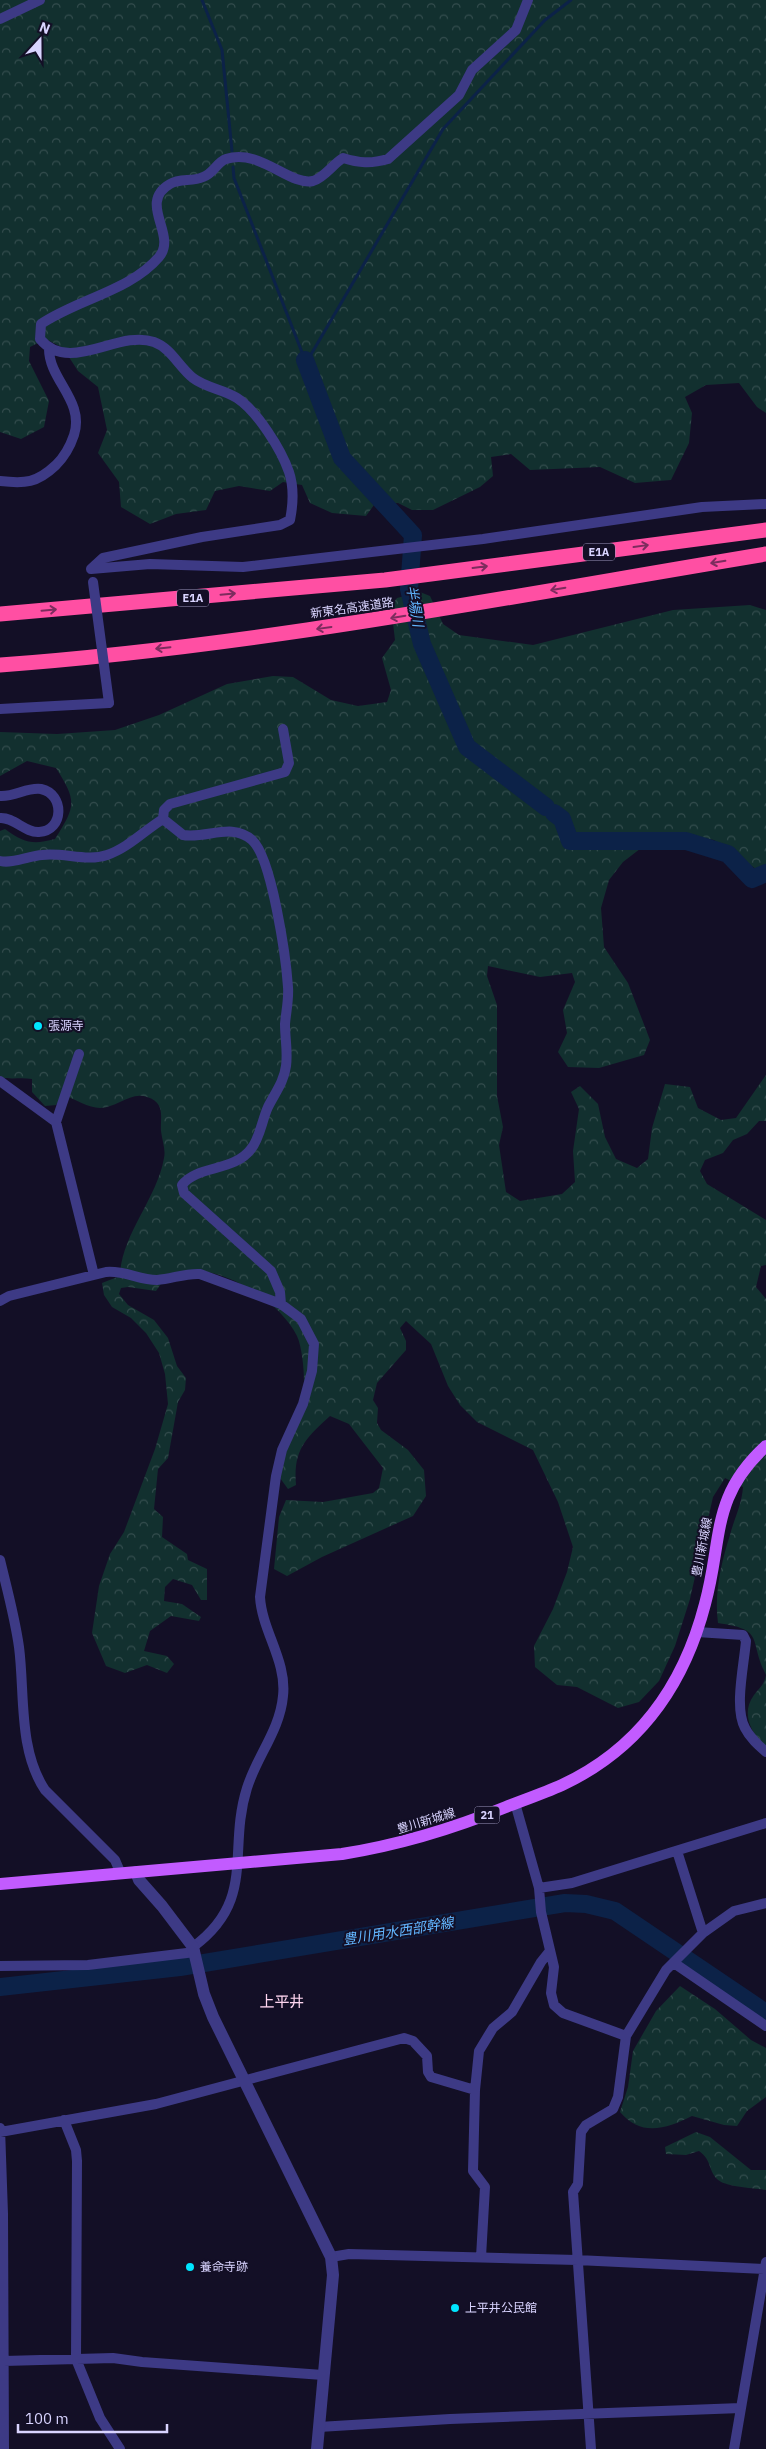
<svg xmlns="http://www.w3.org/2000/svg" width="766" height="2449" viewBox="0 0 766 2449" font-family="'IBM Plex Sans','Noto Sans JP',sans-serif">
  <defs>
    <pattern id="forest-crowns" width="20" height="18" patternUnits="userSpaceOnUse" patternTransform="scale(1.25)"><rect width="20" height="18" fill="#12302f"/><path d="M2 6a3 3 0 1 1 6 0M12 15a3 3 0 1 1 6 0" fill="none" stroke="#344d4e"/></pattern>
  </defs>
  <rect width="100%" height="100%" fill="#130f26"/>
  <!-- forest -->
  <path fill="url(#forest-crowns)" d="M0,0h766v413l-9,-6 -18,-24 -33,2 -21,12 7,16 -3,30 -18,37 -36,3 -35,-16 -70,3 -19,-16 -20,3 2,19 -13,11 -47,23h-21l-14,-7 -24,2 -8,11 -34,-3 -22,-10 -8,-18 -19,-3 -13,9 -31,-5 -24,5 -9,19 -30,4 -26,10 -29,-17 -2,-25 -21,-29 9,-23 -9,-43 -20,-16 -15,-23 -17,-9 -16,8 -1,14 20,40 -5,26 -23,12 -21,-7z
    M420,592l10,4 13,28 16,11 74,10 140,-35 77,-5 16,5v254l-10,5 -42,-29 -34,-6 -22,1 -35,27 -14,18 -8,28 3,39 24,36 22,57 -6,15 -45,13 -31,-1 -10,-15 9,-19 -4,-23 12,-28 -3,-9 -32,4 -52,-11 -1,10 10,29v91l6,31 -4,18 7,47 14,9 42,-7 13,-12 -2,-31 6,-42 -8,-17 9,-6 18,18 7,33 11,22 21,9 11,-9 4,-31 13,-44 25,3 8,21 23,12 15,-2 30,-43v46h-7l-12,13 -14,6 -10,13 -18,7 -5,11 7,13 59,36v45l-5,1 -5,21 10,12v376c-18,-36 0,-45 -48,-52 -4,-29 3,-60 12,-88 4,-16 12,-31 13,-48l-18,-9 -12,19 -23,102 -15,47 -16,35 -20,21 -21,6 -41,-21 -20,-2 -22,-18 -1,-21 19,-37 14,-37 6,-25 -15,-45 -25,-52 -56,-28 -17,-17 -12,-19 -17,-42 -25,-23 -6,7 6,13v9l-29,33 -4,17 5,8 -1,15 4,7 27,20 16,20 2,26 -13,20 -91,41 -35,19 -13,-7 5,-52 7,-17 37,2 50,-9 6,-5 4,-20 -34,-44 -19,-8c-25,23 -37,34 -34,69l-8,4 -8,-11c3,-31 24,-69 24,-97 0,-12 -2,-34 -7,-45 -16,-32 -63,-63 -99,-65 -10,-1 -21,2 -31,4l-11,16 -28,-4 -7,1 -2,6 9,11 26,15 14,18 9,28 9,12 -1,12 -7,12 -10,56 -10,11 -4,40 9,8 -1,20 25,17 1,6 19,9v31h-6l-9,-15 -19,-6 -8,8 -1,14 18,3 19,13 -2,4 -28,-5 -21,15 -6,20 23,5 7,8 -7,9 -20,-8 -22,8 -19,-7 -14,-33 7,-47 11,-32 14,-22 31,-83 13,-45 -3,-30 -6,-21 -13,-20 -15,-15 -19,-11 -8,-12 -2,-12 18,-7c1,-41 37,-77 44,-118 2,-8 -2,-18 -3,-27 -1,-14 5,-28 -14,-34 -16,-6 -31,11 -47,11 -11,0 -26,-9 -36,-13l-8,10 -11,1 -13,-14v-13c-12,-2 -21,1 -32,-2v-246l5,-2c19,14 28,16 50,10 21,-33 22,-38 1,-71l-29,-7 -27,15v-44l57,2 58,-4 44,-15 68,-31 46,-8 20,1 38,23 27,6 29,-4 4,-12 -9,-32 13,-18 -4,-34 6,-8z
    M766,1675v73c-14,-14 -26,-34 -12,-53 6,-8 10,-10 12,-20z
    M680,1986l35,23 36,31 15,8v49l-19,14 -10,15 -13,-1 -32,-9c-26,13 -51,21 -72,-4l8,-25 5,-36 23,-40z
    M696,2132l14,5 41,33h15v20c-12,-2 -42,-3 -49,-11 -9,-9 -5,-19 -18,-28l-13,4 -20,-1 -1,-7z"/>
  <g fill="none" stroke-linecap="round" stroke-linejoin="round">
    <!-- stream -->
    <path stroke="#0c2248" stroke-width="3" d="M202,0l20,50 10,101
      M233,167l1,11 71,182
      M306,363l137,-234 102,-109 26,-20"/>
    <!-- river -->
    <path stroke="#0c2248" stroke-width="18" d="M305,360l37,98 71,77 -4,54 13,55 45,103 79,60
      M554,813l8,6 8,22h116l42,13 24,25 14,-6
      M0,1987l180,-20 385,-64 21,1 29,7 151,102"/>
    <!-- minor -->
    <path stroke="#3d3a85" stroke-width="10" d="M0,19l40,-19
      M0,481c25,3 37,2 56,-16 9,-9 14,-18 18,-30 11,-34 -25,-55 -25,-86
      M91,569l12,-11 99,-21 78,-12 10,-5c3,-15 4,-33 -1,-48 -8,-23 -32,-61 -52,-74 -14,-9 -31,-10 -44,-20 -14,-11 -22,-30 -39,-36 -36,-13 -84,33 -114,-3l1,-15c37,-25 89,-33 118,-67 19,-22 -22,-54 11,-73 10,-6 22,-2 33,-7 10,-3 14,-15 23,-18 34,-11 63,27 87,22 11,-3 20,-17 30,-23 16,5 28,6 45,1l71,-64 13,-25 44,-40 12,-30
      M91,569l59,-5 93,3 240,-28 219,-32 64,-3
      M0,709l109,-6
      M0,796c15,1 27,-9 41,-7 24,5 23,42 -2,43 -14,1 -25,-15 -39,-14
      M163,819l20,16c24,4 49,-13 69,5 20,18 34,118 36,147 1,12 -2,25 -3,37 0,14 3,28 1,42 -2,16 -11,27 -18,41 -6,13 -8,31 -17,42 -17,23 -54,16 -69,36l2,8 87,78 9,21 1,12
      M163,819l1,-9 6,-6 115,-32 4,-9 -6,-34
      M0,861c12,3 29,-5 42,-6 21,-3 45,7 65,0 21,-7 38,-25 56,-36
      M0,1081l56,41 38,153
      M56,1122l23,-68
      M0,1301l9,-5 97,-24c18,-2 33,8 51,8 15,-1 28,-7 43,-6l81,30 20,15 13,25 -2,27 -9,33 -21,46 -6,26 -16,121c2,34 27,64 23,99 -3,34 -26,60 -36,92 -20,63 10,112 -54,159
      M0,1560c7,29 15,58 19,87 6,46 -1,103 26,143l70,70 6,14
      M697,1632l46,3 3,6c-2,24 -12,67 -1,87 5,10 13,17 21,24
      M515,1803l24,85 2,24 13,55 -3,26 3,12 9,8 63,23
      M677,1851l26,82
      M539,1888l33,-5 194,-60
      M674,1963l92,63
      M0,1966l88,-1 107,-13
      M64,2120l12,30 1,11 -1,198 24,59 20,31
      M0,2128l3,86 1,235
      M0,2132l156,-28 248,-66 9,3 14,15 1,16 3,5 44,13
      M331,2257l18,-3 228,6 189,9
      M481,2257l4,-70 -12,-16 2,-81 4,-39 14,-23 19,-16 29,-50 8,-10
      M4,2361l109,-3 29,4 181,13
      M319,2427l131,-8 291,-11
      M591,2449l-18,-257 5,-8 3,-52 5,-7 27,-16 5,-12 8,-61 40,-66 37,-37 31,-22 32,-8
      M734,2449l32,-187"/>
    <!-- tertiary -->
    <path stroke="#3d3a85" stroke-width="12" d="M136,1872l3,8 23,26 31,41 11,47 9,23 118,240 2,18 -16,174"/>
    <!-- primary -->
    <path stroke="#c25bff" stroke-width="12" d="M0,1884l342,-30c57,-9 110,-25 164,-47 18,-7 38,-14 56,-22 77,-36 122,-100 143,-181 18,-65 5,-107 61,-158"/>
    <!-- motorway -->
    <path stroke="#ff4fa3" stroke-width="15" d="M0,614l385,-34 381,-50
      M0,665c258,-19 512,-69 766,-111"/>
    <!-- minor-bridge -->
    <path stroke="#3d3a85" stroke-width="10" d="M93,582l16,121"/>
  </g>
  <!-- one-way arrows -->
  <defs><path id="oneway-shaft" d="M-6 0H5M1.5-3L5.5 0L1.5 3" fill="none" stroke-width="1.6" stroke-linecap="round" stroke-linejoin="round" transform="scale(1.25)"/></defs>
  <g stroke="#7d2c5e">
    <use href="#oneway-shaft" transform="translate(641 546) rotate(-8)"/>
    <use href="#oneway-shaft" transform="translate(718 562) rotate(171)"/>
    <use href="#oneway-shaft" transform="translate(480 567) rotate(-7)"/>
    <use href="#oneway-shaft" transform="translate(558 589) rotate(170)"/>
    <use href="#oneway-shaft" transform="translate(228 594) rotate(-5)"/>
    <use href="#oneway-shaft" transform="translate(49 610) rotate(-5)"/>
    <use href="#oneway-shaft" transform="translate(398 617) rotate(170)"/>
    <use href="#oneway-shaft" transform="translate(324 628) rotate(172)"/>
    <use href="#oneway-shaft" transform="translate(163 648) rotate(174)"/>
  </g>
  <!-- markers -->
  <g fill="#00e5ff" stroke="#130f26" stroke-width="2">
    <circle cx="38" cy="1026" r="5"/>
    <circle cx="190" cy="2267" r="5"/>
    <circle cx="455" cy="2308" r="5"/>
  </g>
  <g text-anchor="middle" stroke-width="4" stroke-linejoin="round" paint-order="stroke">
    <!-- shield labels -->
    <g fill="#130f26" stroke="#9e99be" stroke-width="1">
      <rect x="583" y="543.5" width="32" height="17" rx="4"/>
      <rect x="177" y="589.5" width="32" height="17" rx="4"/>
      <rect x="474.5" y="1806.5" width="25" height="17" rx="4"/>
    </g>
    <g font-size="11" font-weight="bold" fill="#d9d4ff">
      <text x="599" y="556">E1A</text>
      <text x="193" y="602">E1A</text>
      <text x="487" y="1819">21</text>
    </g>
    <!-- street labels -->
    <g font-size="12" fill="#d9d4ff" stroke="#130f26">
      <text transform="translate(352 608) rotate(-8)" y="4">新東名高速道路</text>
      <text transform="translate(702 1547) rotate(-79)" y="4">豊川新城線</text>
      <text transform="translate(426 1821) rotate(-17)" y="4">豊川新城線</text>
    </g>
    <!-- poi labels -->
    <g font-size="12" fill="#d9d4ff" stroke="#130f26" text-anchor="start">
      <text x="48" y="1030">張源寺</text>
      <text x="200" y="2271">養命寺跡</text>
      <text x="465" y="2312">上平井公民館</text>
    </g>
    <!-- water labels -->
    <g font-size="14" font-style="italic" fill="#62b6ff" stroke="#130f26">
      <text transform="translate(415 606) rotate(80)" y="5">半場川</text>
      <text transform="translate(398 1931) rotate(-9)" y="5">豊川用水西部幹線</text>
    </g>
    <!-- quarter labels -->
    <g font-size="15" fill="#ffd6f0" stroke="#130f26">
      <text x="282" y="2007">上平井</text>
    </g>
  </g>
  <!-- north arrow -->
  <g transform="translate(40 40) rotate(21)" stroke="#130f26" stroke-width="4" paint-order="stroke">
  <path d="M0-4L9 19L0 12L-9 19Z" fill="#d9d4ff"/>
  <text y="-8" font-size="14" font-weight="bold" text-anchor="middle" fill="#d9d4ff">N</text>
  </g>
  <!-- scale -->
  <path d="M18 2424v8h149v-8" fill="none" stroke="#d9d4ff" stroke-width="2.5"/>
  <text x="25" y="2424" font-size="15" fill="#d9d4ff" stroke="#130f26" stroke-width="4" paint-order="stroke">100 m</text>
</svg>
